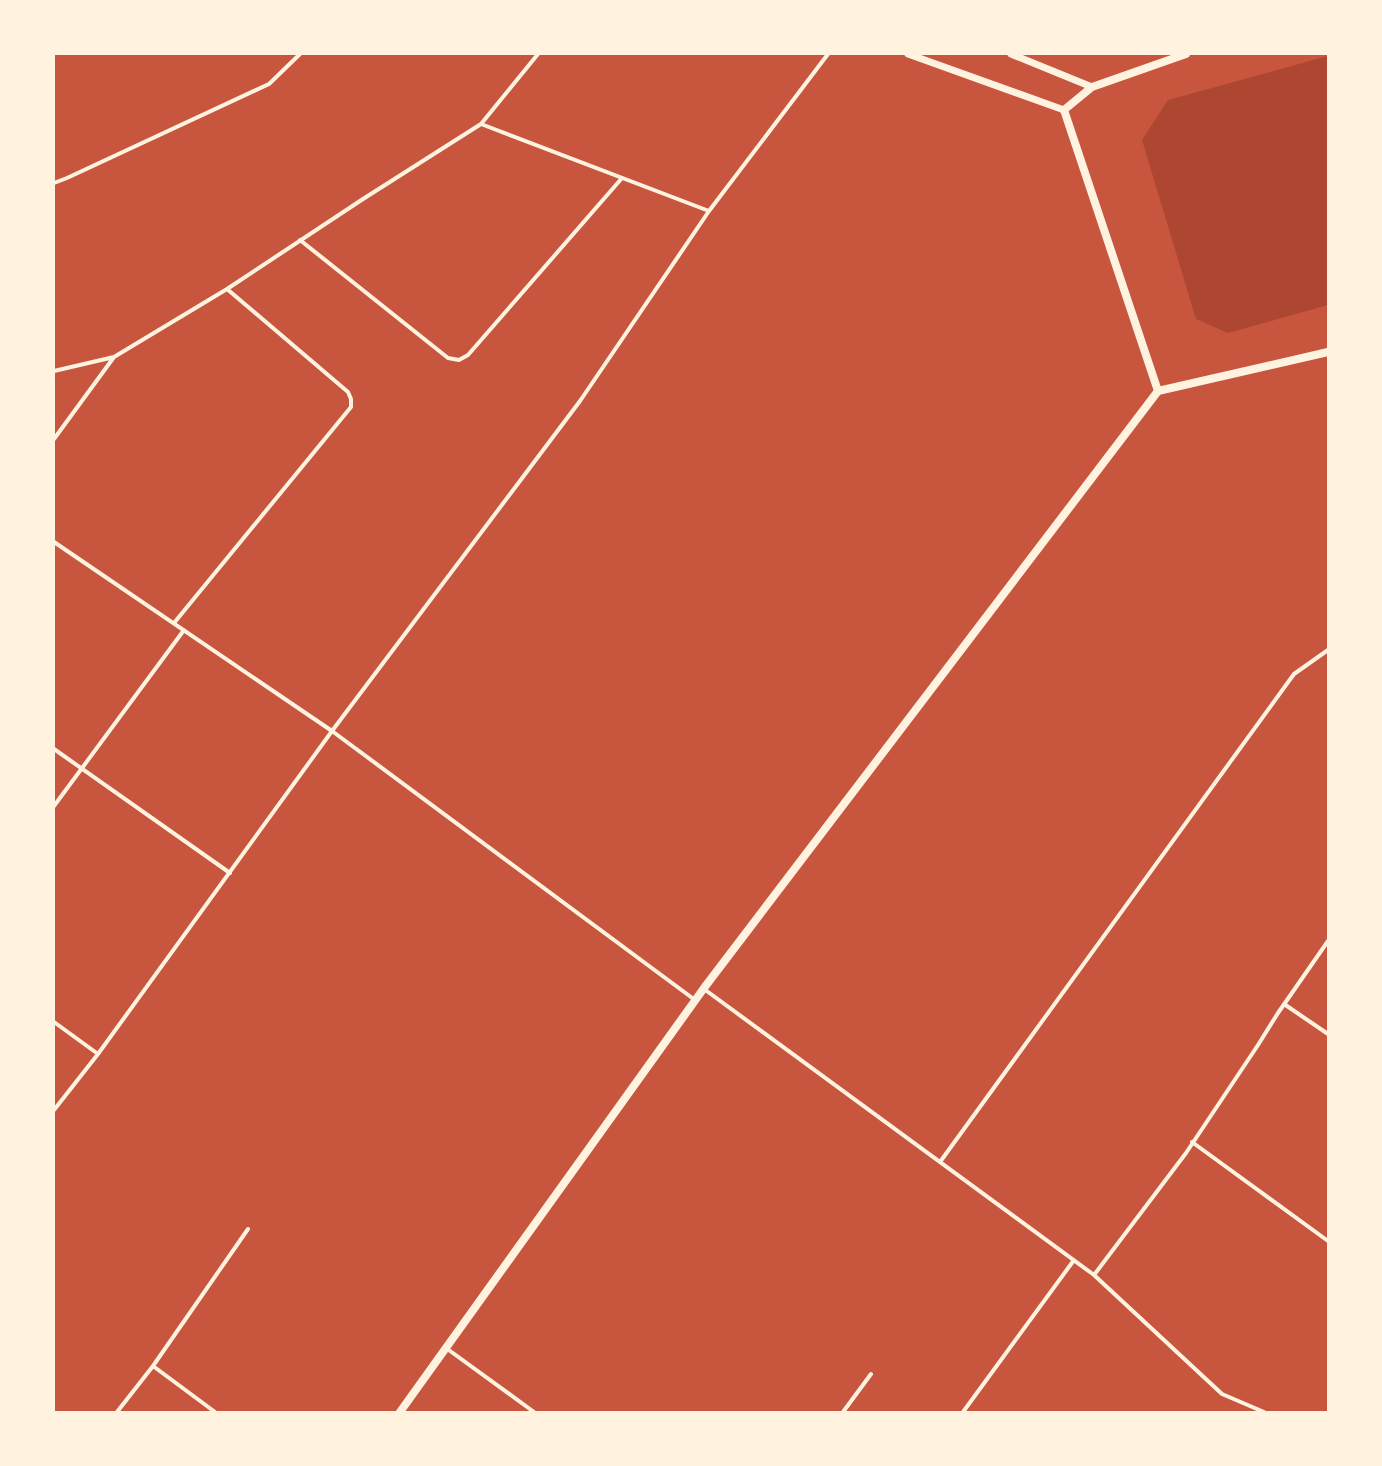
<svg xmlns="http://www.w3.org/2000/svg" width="1382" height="1466" viewBox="0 0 1382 1466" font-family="'Sofia Sans Condensed',sans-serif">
  <rect width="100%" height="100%" fill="#c8553d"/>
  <!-- green -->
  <path fill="#ae4732" d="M1328,56v249l-100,28 -32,-14 -54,-179 26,-40z"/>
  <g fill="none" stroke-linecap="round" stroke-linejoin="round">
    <!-- minor -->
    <path stroke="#fff3e0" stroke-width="4" d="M481,124l228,87
      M54,183l13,-5 202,-94 31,-30
      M300,240l148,118 11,2 9,-5 154,-177
      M54,371l60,-14 113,-68 136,-90 118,-75 57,-70
      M54,439l60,-82
      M54,542l278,189 248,-330 129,-190 119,-157
      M174,623l177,-216v-8l-3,-7 -121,-103
      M54,749l176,124
      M54,806l130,-176
      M704,989l390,286 92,-122 72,-108 20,-32 50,-72
      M1284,1004l44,30
      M54,1022l44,32
      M54,1110l44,-56 234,-323 363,269
      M1192,1142l136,99
      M940,1162l354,-488 34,-24
      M1094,1275l128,119 42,18
      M446,1348l88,64
      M153,1366l62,46
      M117,1412l36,-46 95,-137
      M843,1412l28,-38
      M963,1412l111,-152"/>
    <!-- tertiary -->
    <path stroke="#fff3e0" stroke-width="7" d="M908,54l156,56
      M1011,54l81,33"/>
    <!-- secondary -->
    <path stroke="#fff3e0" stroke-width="8" d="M1158,391l-94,-281 28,-23 94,-33
      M400,1412l304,-424 454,-597 170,-39"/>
  </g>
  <!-- border -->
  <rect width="1382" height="1466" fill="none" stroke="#fff3e0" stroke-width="110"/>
</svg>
